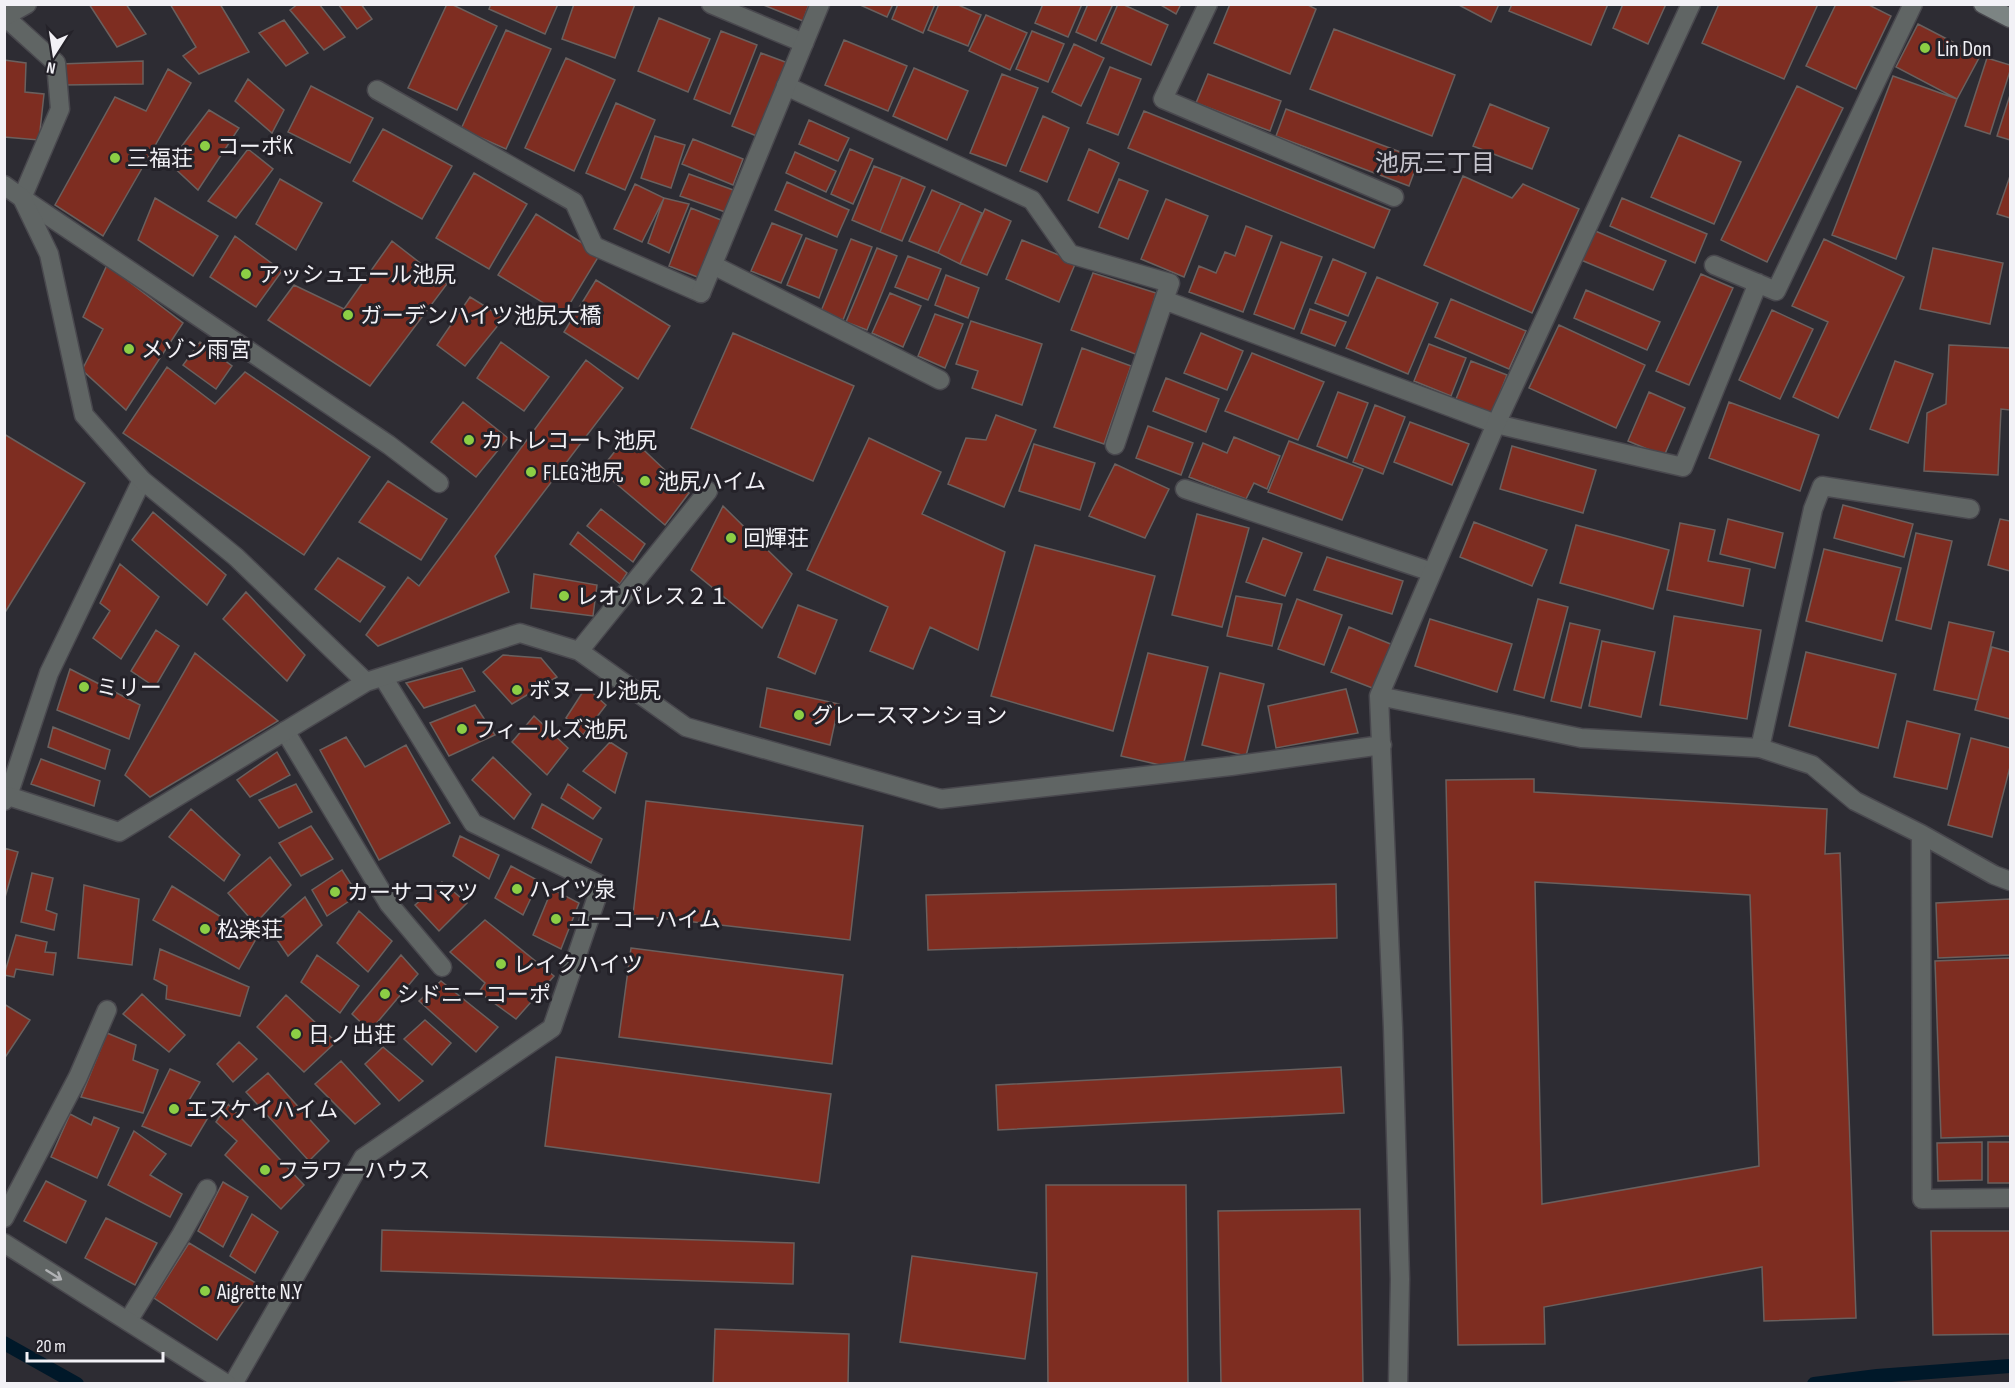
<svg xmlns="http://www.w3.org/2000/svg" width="2015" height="1388" viewBox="0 0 2015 1388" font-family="'Sofia Sans Condensed','Noto Sans JP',sans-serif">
  <rect width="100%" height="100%" fill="#2d2c33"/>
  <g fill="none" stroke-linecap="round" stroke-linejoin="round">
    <!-- stream -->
    <path stroke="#001829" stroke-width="14" d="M4,1343l73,41
      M1814,1384l63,-8 133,-10"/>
  </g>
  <!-- building -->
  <path fill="#7e2d21" stroke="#6a605e" stroke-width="1.5" fill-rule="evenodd" d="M89,4h37l20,30 -29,13z
    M170,4h50l29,48 -50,22 -16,-18 13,-9z
    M298,4h21l26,33 -21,13 -34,-40z
    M338,4h23l11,15 -15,10z
    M447,4h4l46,22 -40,84 -49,-22z
    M491,4h67l-13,30 -56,-25z
    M574,4h61l-20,54 -53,-19z
    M761,4h48l-6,17z
    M858,4h35l-6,13z
    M898,4h37l-12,29 -31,-14z
    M939,4h17l25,11 -13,31 -40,-16z
    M1043,4h39l-14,33 -33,-14z
    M1088,4h25l-17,37 -20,-9z
    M1118,4h4l46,21 -17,40 -50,-22z
    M1159,4h22l-5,10z
    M1230,4h76l10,5 -26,65 -76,-31z
    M1457,4h42l-8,18z
    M1512,4h96l-17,41 -82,-34z
    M1623,4h43l-18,40 -35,-16z
    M1719,4h99l-34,75 -82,-36z
    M1836,4h31l24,12 -35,73 -50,-23z
    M986,15l41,18 -17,37 -41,-19z
    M659,18l51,21 -22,53 -50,-21z
    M284,20l24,33 -22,13 -27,-33z
    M1918,24l62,32 -23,43 -61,-32z
    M1334,29l121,46 -23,61 -122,-47z
    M506,30l45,19 -45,100 -45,-20z
    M721,31l36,14 -27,69 -36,-15z
    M1032,31l32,13 -16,38 -32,-13z
    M844,40l63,26 -19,45 -63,-26z
    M1074,44l30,14 -23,48 -29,-14z
    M761,53l27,10 -29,74 -27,-11z
    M566,58l49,22 -41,91 -49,-23z
    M1987,58l23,7v6l-20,63 -25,-8z
    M4,60l22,3 -1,29 19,2 -5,46 -35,-3z
    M143,61v23l-81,1 -2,-21z
    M1110,67l31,12 -23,56 -31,-12z
    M914,68l54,23 -21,49 -54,-24z
    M168,69l23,14 -88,153 -48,-31 60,-108 31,14z
    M1002,74l36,14 -32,78 -36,-13z
    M1208,74l73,27 -11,30 -74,-28z
    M1893,76l64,23 -61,160 -64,-24z
    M248,79l36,31 -12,23 -37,-32z
    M311,86l62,32 -23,45 -62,-31z
    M1797,86l46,22 -76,154 -46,-22z
    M2010,95v45l-13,-4z
    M616,103l39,17 -30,70 -39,-17z
    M1490,104l59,24 -17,41 -59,-23z
    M1286,109l133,50 -10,27 -133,-50z
    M209,110l30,18 -41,62 -29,-27z
    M1144,111l246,99 -16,38 -246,-100z
    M1043,116l26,12 -22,54 -27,-11z
    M809,120l40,18 -11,23 -39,-17z
    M383,129l69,37 -30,53 -69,-38z
    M1679,135l62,27 -27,62 -63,-27z
    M655,136l30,9 -14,43 -30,-10z
    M693,139l50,20 -10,26 -51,-21z
    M248,149l25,20 -37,49 -28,-17z
    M850,149l23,10 -20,45 -22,-10z
    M1089,149l30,14 -21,50 -30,-13z
    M795,152l41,19 -10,21 -40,-19z
    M874,166l28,11 -22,55 -28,-12z
    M474,173l53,31 -38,65 -53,-31z
    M689,174l47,17 -8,22 -48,-17z
    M1463,176l49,22 11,-14 56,25 -47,104 -108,-48z
    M2010,176v42l-13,-4z
    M902,177l23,10 -23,54 -22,-9z
    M280,179l42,24 -26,47 -40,-26z
    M1119,179l29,12 -20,48 -29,-12z
    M787,182l62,28 -12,27 -62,-27z
    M635,184l29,14 -22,44 -28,-13z
    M932,190l29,13 -23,50 -29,-12z
    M155,198l63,38 -25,40 -55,-36z
    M664,198l25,6 -20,49 -21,-10z
    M1622,198l85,36 -12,29 -85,-37z
    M1166,199l42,17 -24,61 -43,-18z
    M961,203l21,10 -22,51 -22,-11z
    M691,208l30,12 -21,58 -31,-12z
    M985,209l26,12 -24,54 -27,-11z
    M536,214l64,40 -37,61 -65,-40z
    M772,223l30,12 -21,48 -30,-12z
    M1246,226l26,10 -29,76 -54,-20 10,-26 17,7 9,-21 10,4z
    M1593,230l73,31 -13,29 -72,-30z
    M235,236l47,35 -26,36 -46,-30z
    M806,238l31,12 -18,48 -32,-13z
    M851,239l21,8 -29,73 -22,-9z
    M1824,239l80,38 -66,141 -45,-21 35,-75 -36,-16z
    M1022,240l54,22 -17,40 -53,-23z
    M392,241l55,43 -77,102 -102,-66 26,-35 50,24z
    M1281,242l41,15 -28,72 -40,-15z
    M877,248l20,8 -30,74 -21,-8z
    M1933,248l70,15 -13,61 -70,-15z
    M908,256l33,13 -13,31 -33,-13z
    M1333,259l33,14 -18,43 -33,-13z
    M107,265l76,58 -57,87 -44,-40 21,-41 -20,-12z
    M1093,273l63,20 -18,62 -67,-25z
    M1701,274l32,14 -44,97 -33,-14z
    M946,275l33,13 -11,30 -33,-13z
    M1377,277l61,26 -30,71 -62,-26z
    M596,280l74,46 -32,53 -74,-47z
    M1586,290l74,32 -13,28 -73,-32z
    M890,293l31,13 -18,41 -31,-14z
    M470,297l34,21 -39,48 -28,-21z
    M1451,299l75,32 -17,38 -74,-32z
    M1310,309l36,13 -11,24 -34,-13z
    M1772,310l41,19 -33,70 -41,-19z
    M935,314l28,10 -18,44 -27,-12z
    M971,321l71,23 -20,61 -50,-17 6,-17 -22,-7z
    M1559,325l86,40 -29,63 -87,-40z
    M733,333l121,53 -41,95 -122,-53z
    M1201,333l42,18 -16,39 -43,-17z
    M200,342l32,24 -16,23 -33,-24z
    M501,342l48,35 -25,34 -47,-33z
    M1429,344l37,14 -15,38 -37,-15z
    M1949,345l61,3v62l-9,-1 -3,66 -74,-4 3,-58 19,-9z
    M1082,348l49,18 -27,78 -50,-17z
    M1252,353l72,29 -26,58 -73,-29z
    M586,360l37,28 -128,168 14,36 -131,54 -12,-11 42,-58 11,9z
    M1471,361l36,14 -15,39 -36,-15z
    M1895,361l38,13 -25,69 -38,-14z
    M167,367l48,37 30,-32 125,85 -66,98 -181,-122z
    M1166,378l53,21 -13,33 -53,-21z
    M1338,392l30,11 -21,55 -30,-12z
    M1649,392l36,16 -21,48 -36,-15z
    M463,402l45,36 -32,39 -45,-35z
    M1729,402l90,33 -19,56 -91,-33z
    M1375,405l30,12 -22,57 -30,-12z
    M996,415l40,15 -32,77 -56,-23 18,-46 20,2z
    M1410,422l59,22 -17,41 -58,-23z
    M1148,426l45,17 -12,32 -45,-17z
    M4,434l81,49 -81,131z
    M628,435l61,58 -24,32 -65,-55z
    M1234,437l46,19 -13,33 -13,-6 -8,16 -57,-22 14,-34 24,10z
    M869,438l72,34 -19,42 83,38 -27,98 -48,-23 -17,42 -43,-18 18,-44 -81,-37z
    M1289,441l74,28 -21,51 -74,-28z
    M1034,444l61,19 -15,47 -61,-19z
    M1512,446l84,24 -13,43 -83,-24z
    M1115,464l54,25 -24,49 -56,-22z
    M388,481l59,38 -26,41 -62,-38z
    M1843,505l70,19 -9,33 -70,-19z
    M723,506l69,68 -30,54 -71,-58z
    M601,509l44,35 -12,18 -46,-36z
    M153,512l73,63 -19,30 -75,-65z
    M1197,514l52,14 -27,99 -50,-12z
    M1728,519l55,14 -8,35 -55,-14z
    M2000,519l10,2v50l-22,-6z
    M1474,522l73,28 -15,36 -72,-29z
    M1680,523l35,7 -7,31 42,8 -7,37 -76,-16z
    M1576,525l93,25 -16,59 -93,-26z
    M578,532l49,41 -7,11 -50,-40z
    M1916,533l36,8 -21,88 -35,-9z
    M1263,538l39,15 -17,43 -39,-14z
    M1035,545l120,31 -42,155 -122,-35z
    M1824,549l77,19 -19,73 -76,-20z
    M1327,557l76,24 -11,33 -78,-24z
    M338,558l47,29 -25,35 -45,-33z
    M120,564l39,33 -38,62 -28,-21 17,-27 -10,-8z
    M534,574l63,11 -4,31 -62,-8z
    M246,592l59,63 -18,26 -64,-62z
    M1236,596l46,8 -10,42 -45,-10z
    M1297,599l45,16 -18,50 -46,-16z
    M1538,599l30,8 -24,91 -30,-8z
    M798,605l39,15 -22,54 -37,-17z
    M1674,616l87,14 -14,89 -87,-14z
    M1430,619l82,25 -15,48 -82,-26z
    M1949,622l45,10 -16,68 -44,-10z
    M1570,623l30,7 -19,78 -30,-7z
    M1349,627l44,18 -18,44 -44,-17z
    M156,630l23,16 -24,41 -24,-16z
    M1602,641l53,11 -14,65 -52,-11z
    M1992,647l18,5v67l-35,-9z
    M1806,652l90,22 -18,74 -89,-22z
    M195,653l83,68 -128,76 -25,-22z
    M1148,653l60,14 -26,103 -61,-14z
    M503,655l38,3 16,19 -45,27 -29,-32z
    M462,668l13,23 -51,17 -18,-25z
    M70,669l70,36 -11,34 -72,-29z
    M1220,673l44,11 -18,72 -44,-11z
    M586,687l20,18 -23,30 -17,-17z
    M767,688l72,16 -9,41 -70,-18z
    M1346,689l12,44 -82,15 -8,-42z
    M475,705l20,30 -46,21 -19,-33z
    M534,716l34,32 -21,27 -35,-33z
    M1907,721l53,13 -13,55 -53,-12z
    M53,727l57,23 -5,19 -57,-22z
    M346,737l19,30 41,-22 44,78 -71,37 -59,-110z
    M1971,738l39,10v19l-18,70 -44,-12z
    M610,742l17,11 -12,40 -32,-22z
    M277,752l13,23 -40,22 -13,-17z
    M493,757l38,37 -17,25 -42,-39z
    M41,759l59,22 -6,25 -63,-22z
    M1534,779v13l293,17 -2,45 15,-1 16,465 -92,3 -2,-54 -218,40 1,37 -87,1 -12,-565zM1535,882l215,13 9,271 -217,38z
    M296,784l16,28 -33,16 -20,-28z
    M568,784l33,24 -8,11 -32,-21z
    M646,801l217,25 -13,114 -217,-25z
    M542,804l60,35 -11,24 -59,-35z
    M191,809l49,46 -16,26 -55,-44z
    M311,826l22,33 -32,17 -22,-33z
    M460,836l39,19 -10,24 -36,-23z
    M4,848l14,4 -14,49z
    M270,857l21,28 -36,39 -27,-31z
    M511,866l28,15 -16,34 -28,-17z
    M342,870l16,25 -31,21 -15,-26z
    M32,873l21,5 -7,32 11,4 -3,16 -33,-8z
    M442,882l25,21 -28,28 -24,-26z
    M1336,884l1,54 -409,12 -2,-55z
    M84,885l55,14 -7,66 -54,-7z
    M172,886l84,53 -17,30 -86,-49z
    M552,889l27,14 -18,46 -28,-14z
    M305,897l17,28 -34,31 -19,-28z
    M2010,899v56l-72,3 -2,-55z
    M359,911l33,30 -24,31 -31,-29z
    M485,920l69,56 -38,43 -37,-27 6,-9 -35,-31z
    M16,935l31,7 -2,10 11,1 -3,22 -37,-6 -2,8 -10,-2z
    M631,948l212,27 -11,89 -213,-27z
    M160,949l89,38 -9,29 -74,-17 1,-13 -13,-7z
    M317,955l42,31 -19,27 -39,-31z
    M401,955l17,19 -48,57 -18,-17z
    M2010,958v178l-69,2 -6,-177z
    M441,981l57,46 -22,25 -57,-51z
    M142,994l43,41 -16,17 -46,-38z
    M286,995l50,47 -32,30 -47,-45z
    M4,1004l26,16 -26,39z
    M425,1020l26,23 -19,22 -28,-26z
    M107,1033l29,12 -3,15 25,10 -15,43 -62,-16z
    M239,1042l18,17 -24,23 -16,-18z
    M383,1047l40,34 -24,20 -34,-37z
    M556,1057l275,37 -12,89 -274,-37z
    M341,1061l39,43 -25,20 -40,-40z
    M1341,1067l3,46 -346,17 -2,-45z
    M170,1069l30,13 -12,20 21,14 -18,30 -49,-20z
    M268,1073l61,68 -20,20 -63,-69z
    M228,1104l76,81 -23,24 -56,-54 12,-14 -21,-19z
    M70,1114l21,11 3,-8 25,11 -22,50 -46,-21z
    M134,1131l32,23 -16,21 32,19 -12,23 -62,-32z
    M1982,1142v38l-44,1 -1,-38z
    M1988,1142h22v41h-22z
    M46,1181l40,20 -20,42 -42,-22z
    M223,1182l25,15 -25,50 -25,-16z
    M1046,1185h140l2,199h-140z
    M1360,1209l3,175h-142l-3,-173z
    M252,1214l26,18 -23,41 -25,-17z
    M106,1218l51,25 -22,42 -50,-27z
    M382,1230l412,13 -1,41 -412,-13z
    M1931,1231h79v103l-77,1z
    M189,1243l67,40 -39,57 -63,-42z
    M912,1256l125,17 -12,86 -125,-17z
    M715,1329l134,5 -1,50h-135z"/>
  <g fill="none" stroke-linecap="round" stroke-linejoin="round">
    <defs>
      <path id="lane" d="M711,4l93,39
        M1208,4l-45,95 231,98
        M5,17l51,46 4,46 -38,89 367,247 50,38
        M786,86l246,114 38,54 100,29 -6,17 332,124 187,43 75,-184
        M377,90l197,112 20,44 107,47
        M713,265l227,115
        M1714,265l62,26 137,-287
        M1115,445l49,-145
        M1185,489l247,83
        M285,731l104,173 53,63
        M1760,748l53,-239 9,-23 148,23
        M8,796l41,-123 93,-193
        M4,1218l74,-141 29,-67
        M128,1321l53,-86 26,-46
        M233,1384l130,-226 189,-130 49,-143 -128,-62 -90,-146"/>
      <path id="street" d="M4,17l23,-13
        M4,185l18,13 27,56 35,161 58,65 94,77 130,125 154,-49 59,18 107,76 255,72 290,-33 151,-21
        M701,293l119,-289
        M579,651l129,-160
        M1379,696l202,42 179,10 52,17 43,36 66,33 73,41 16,6
        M4,801l4,-5 111,36 247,-150
        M1921,834l1,365 88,-1
        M4,1243l223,141
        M1398,1384l2,-105 -7,-251 -14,-332 117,-272 195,-420"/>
      <path id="secondary" d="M1983,4l27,14"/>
    </defs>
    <!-- lane casing -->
    <use href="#lane" stroke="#49484e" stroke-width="21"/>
    <!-- street casing -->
    <use href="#street" stroke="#49484e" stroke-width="21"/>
    <!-- secondary casing -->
    <use href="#secondary" stroke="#49484e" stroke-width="21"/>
    <!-- lane -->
    <use href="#lane" stroke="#606564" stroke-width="18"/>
    <!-- street -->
    <use href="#street" stroke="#606564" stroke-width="18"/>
    <!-- secondary -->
    <use href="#secondary" stroke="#7c8483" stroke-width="18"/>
  </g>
  <!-- one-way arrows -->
  <defs><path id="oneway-shaft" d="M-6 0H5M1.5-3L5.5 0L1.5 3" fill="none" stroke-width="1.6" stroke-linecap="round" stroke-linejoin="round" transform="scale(1.5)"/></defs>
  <use stroke="#b0b2b4" href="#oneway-shaft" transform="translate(54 1275) rotate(32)"/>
  <!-- markers -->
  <g fill="#8cce45" stroke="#242229" stroke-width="2">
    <circle cx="1925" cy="48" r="6"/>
    <circle cx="205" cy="146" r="6"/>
    <circle cx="115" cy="158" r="6"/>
    <circle cx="246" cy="274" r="6"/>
    <circle cx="348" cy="315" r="6"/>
    <circle cx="129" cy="349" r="6"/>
    <circle cx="469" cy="440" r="6"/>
    <circle cx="531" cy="472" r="6"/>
    <circle cx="645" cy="481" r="6"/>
    <circle cx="731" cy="538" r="6"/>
    <circle cx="564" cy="596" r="6"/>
    <circle cx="84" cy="687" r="6"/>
    <circle cx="517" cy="690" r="6"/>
    <circle cx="799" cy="715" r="6"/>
    <circle cx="462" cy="729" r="6"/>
    <circle cx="517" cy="889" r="6"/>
    <circle cx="335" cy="892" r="6"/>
    <circle cx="556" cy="919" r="6"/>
    <circle cx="205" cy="929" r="6"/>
    <circle cx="501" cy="964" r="6"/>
    <circle cx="385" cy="994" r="6"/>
    <circle cx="296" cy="1034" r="6"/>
    <circle cx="174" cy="1109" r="6"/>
    <circle cx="265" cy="1170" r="6"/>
    <circle cx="205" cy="1291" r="6"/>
  </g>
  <g text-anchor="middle" stroke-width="6" stroke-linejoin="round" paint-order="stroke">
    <!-- poi labels -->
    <g font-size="22" fill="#f2f1f6" stroke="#242229" text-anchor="start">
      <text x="1937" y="56">Lin Don</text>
      <text x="217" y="154">コーポK</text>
      <text x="127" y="166">三福荘</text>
      <text x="258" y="282">アッシュエール池尻</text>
      <text x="360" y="323">ガーデンハイツ池尻大橋</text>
      <text x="141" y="357">メゾン雨宮</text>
      <text x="481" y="448">カトレコート池尻</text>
      <text x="543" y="480">FLEG池尻</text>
      <text x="657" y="489">池尻ハイム</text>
      <text x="743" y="546">回輝荘</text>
      <text x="576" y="604">レオパレス２１</text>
      <text x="96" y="695">ミリー</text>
      <text x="529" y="698">ボヌール池尻</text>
      <text x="811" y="723">グレースマンション</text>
      <text x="474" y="737">フィールズ池尻</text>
      <text x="529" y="897">ハイツ泉</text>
      <text x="347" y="900">カーサコマツ</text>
      <text x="568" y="927">ユーコーハイム</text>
      <text x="217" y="937">松楽荘</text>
      <text x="513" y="972">レイクハイツ</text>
      <text x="397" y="1002">シドニーコーポ</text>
      <text x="308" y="1042">日ノ出荘</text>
      <text x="186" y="1117">エスケイハイム</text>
      <text x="277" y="1178">フラワーハウス</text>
      <text x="217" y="1299">Aigrette N.Y</text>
    </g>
    <!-- neighbourhood labels -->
    <g font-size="24" fill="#c5c3cc" stroke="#242229">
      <text x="1435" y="171">池尻三丁目</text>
    </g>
  </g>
  <!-- border -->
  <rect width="2015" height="1388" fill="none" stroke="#f2f1f6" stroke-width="12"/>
  <!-- north arrow -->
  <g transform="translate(54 54) rotate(192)" stroke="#242229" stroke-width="4.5" paint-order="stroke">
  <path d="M0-4.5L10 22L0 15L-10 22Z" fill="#f2f1f6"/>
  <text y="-9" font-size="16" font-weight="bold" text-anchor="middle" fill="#f2f1f6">N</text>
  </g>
  <!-- scale -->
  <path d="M27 1352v9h136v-9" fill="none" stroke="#f2f1f6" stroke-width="3"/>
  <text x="36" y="1352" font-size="18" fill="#f2f1f6" stroke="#242229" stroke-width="4.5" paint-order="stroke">20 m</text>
</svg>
